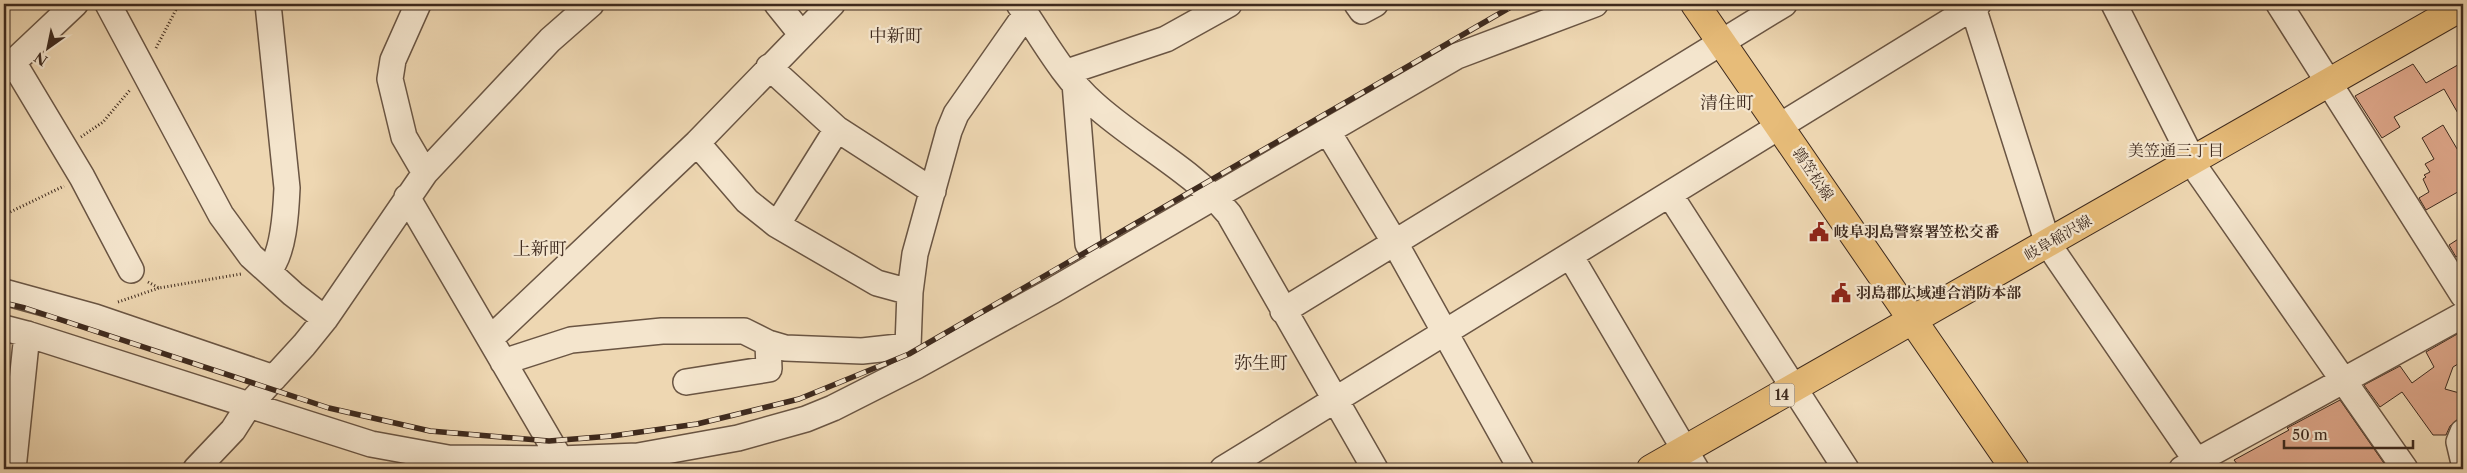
<svg xmlns="http://www.w3.org/2000/svg" width="2467" height="473" viewBox="0 0 2467 473" font-family="'Libre Caslon Text','Noto Serif JP',serif">
  <rect width="100%" height="100%" fill="#eed7b2"/>
  <filter id="stains"><feTurbulence type="fractalNoise" baseFrequency=".004" numOctaves="4"/><feColorMatrix values="0 0 0 0 .2 0 0 0 0 .09 0 0 0 0 .02 0 0 0 .5 -.17"/></filter>
  <radialGradient id="worn" r=".72"><stop offset=".6" stop-color="#630" stop-opacity="0"/><stop offset="1" stop-color="#630" stop-opacity=".3"/></radialGradient>
  <!-- building -->
  <path fill="#dca588" stroke="#3e2a1e" d="M2463,62v60l-19,-33 -50,28 6,10 -18,11 -27,-42 58,-32 13,19z
    M2443,125l20,34v30l-37,21 -7,-12 10,-6 -6,-13 3,-2 -2,-2 6,-3 -5,-8 9,-5 -12,-21z
    M2463,236v17l-7,4 -7,-12z
    M2459,333l4,7v21l-10,6 -8,22 18,5v19l-5,-1v7l-8,7 -4,9h-13l-31,-43 -22,15 -16,-22 36,-19 12,17 22,-16 -8,-15z
    M2340,400l48,69h-147l-7,-9 55,-30 -2,-2z"/>
  <g fill="none" stroke-linecap="round" stroke-linejoin="round">
    <defs>
      <path id="minor" d="M108,4l113,211 30,41 42,38 32,25
        M418,4l-25,56 -3,19 14,58 21,36
        M777,4l25,31
        M1019,4c23,33 44,73 75,100 43,39 97,65 135,110l146,255
        M1357,4l5,7 13,-7
        M1972,4l76,240 154,225
        M2114,4l85,169 206,296
        M2279,4l184,291
        M13,62l69,115 49,93
        M769,67l68,62 96,62
        M4,71l71,-67
        M1067,72l99,-33 63,-35
        M1075,83l13,161
        M1328,132l67,111 126,226
        M697,143l50,58 30,24 100,58 33,9
        M1670,195l176,274
        M407,197l159,272
        M777,225l60,-96
        M1571,257l125,212
        M268,271c16,-16 18,-60 19,-83l-19,-184
        M4,292l91,25 179,61
        M1283,311l501,-307
        M4,328l23,6 344,110 77,14 112,1 78,-3 100,-18 68,-19 27,-11 83,-42 136,-75 405,-235 138,-52
        M490,339l207,-196 135,-139
        M503,362l68,-22 91,-9h82l24,12 17,5 77,3 46,-5 2,-54 5,-38 34,-123 7,-17 70,-100
        M686,382l83,-13 -1,-26
        M2463,432l-4,10 4,17
        M13,469l14,-135
        M196,469l37,-39 16,-25 55,-60 21,-26 100,-146 125,-133 41,-36
        M1223,469l755,-465
        M2182,469l281,-154"/>
      <path id="major" d="M1695,4l320,465
        M1651,469l812,-463"/>
    </defs>
    <!-- minor casing -->
    <use href="#minor" stroke="#6a5543" stroke-width="28"/>
    <!-- major casing -->
    <use href="#major" stroke="#3e2a1e" stroke-width="30"/>
    <!-- path -->
    <path stroke="#3e2a1e" stroke-width="3" stroke-dasharray="1 2.5" stroke-linecap="butt" d="M156,48l23,-44
      M81,137l22,-15 27,-32
      M4,215l60,-29
      M148,282l11,6 82,-14
      M118,302l41,-14"/>
    <!-- minor -->
    <use href="#minor" stroke="#f4e5cd" stroke-width="25"/>
    <!-- major -->
    <use href="#major" stroke="#e7bc79" stroke-width="28"/>
    <defs>
      <path id="rail" d="M4,303l21,5 304,100 101,23 119,10 63,-5 85,-12 102,-25 110,-45 607,-350"/>
    </defs>
    <!-- rail casing -->
    <use href="#rail" stroke="#3e2a1e" stroke-width="5.5"/>
    <!-- rail -->
    <use href="#rail" stroke="#f4e5cd" stroke-width="4" stroke-dasharray="11" stroke-linecap="butt"/>
  </g>
  <!-- icons -->
  <defs>
    <symbol id="civic-bare" viewBox="-9 -9 18 18"><path d="M-.6-6.5H3V-4.5H.6V-3L4-1V1h2V6H-6V1h2V-1L-.6-3ZM-1.2 2.5V6h2.4V2.5Z" fill="#8f2418" stroke="#f4e5cd" stroke-width="2.5" paint-order="stroke"/></symbol>
  </defs>
  <g fill-rule="evenodd">
    <use href="#civic-bare" x="1805" y="218" width="28" height="28"/>
    <use href="#civic-bare" x="1827" y="279" width="28" height="28"/>
  </g>
  <g text-anchor="middle" stroke-width="4.5" stroke-linejoin="round" paint-order="stroke">
    <!-- shield labels -->
    <rect fill="#f4e5cd" stroke="#756252" stroke-width="1" x="1769.5" y="383.5" width="25" height="23" rx="4"/>
    <g font-size="14" font-weight="bold" fill="#3e2a1e">
      <text x="1782" y="400">14</text>
    </g>
    <!-- street labels -->
    <g font-size="15" fill="#3e2a1e" stroke="#f4e5cd">
      <text transform="translate(1813 174) rotate(56)" y="5">鶉笠松線</text>
      <text transform="translate(2058 238) rotate(-30)" y="5">岐阜稲沢線</text>
    </g>
    <!-- poi labels -->
    <g font-size="15" font-weight="bold" fill="#3e2a1e" stroke="#f4e5cd" text-anchor="start">
      <text x="1834" y="237">岐阜羽島警察署笠松交番</text>
      <text x="1856" y="298">羽島郡広域連合消防本部</text>
    </g>
    <!-- neighbourhood labels -->
    <g font-size="16" fill="#3e2a1e" stroke="#f4e5cd">
      <text x="2176" y="156">美笠通三丁目</text>
    </g>
    <!-- quarter labels -->
    <g font-size="18" fill="#3e2a1e" stroke="#f4e5cd">
      <text x="896" y="42">中新町</text>
      <text x="1727" y="109">清住町</text>
      <text x="540" y="255">上新町</text>
      <text x="1261" y="369">弥生町</text>
    </g>
  </g>
  <!-- margin -->
  <rect width="2467" height="473" fill="none" stroke="#eed7b2" stroke-width="20"/>
  <rect x="5" y="5" width="2457" height="463" fill="none" stroke="#3e2a1e" stroke-width="2.5"/>
  <rect x="10" y="10" width="2447" height="453" fill="none" stroke="#3e2a1e"/>
  <!-- north arrow -->
  <g transform="translate(48 48) rotate(213)" stroke="#f4e5cd" stroke-width="4" paint-order="stroke">
  <path d="M0-4L9 19L0 12L-9 19Z" fill="#3e2a1e"/>
  <text y="-8" font-size="14" font-weight="bold" text-anchor="middle" fill="#3e2a1e">N</text>
  </g>
  <!-- scale -->
  <path d="M2284 440v8h129v-8" fill="none" stroke="#3e2a1e" stroke-width="2.5"/>
  <text x="2292" y="440" font-size="15" fill="#3e2a1e" stroke="#f4e5cd" stroke-width="4" paint-order="stroke">50 m</text>
  <rect width="100%" height="100%" filter="url(#stains)"/>
  <rect width="100%" height="100%" fill="url(#worn)"/>
</svg>
